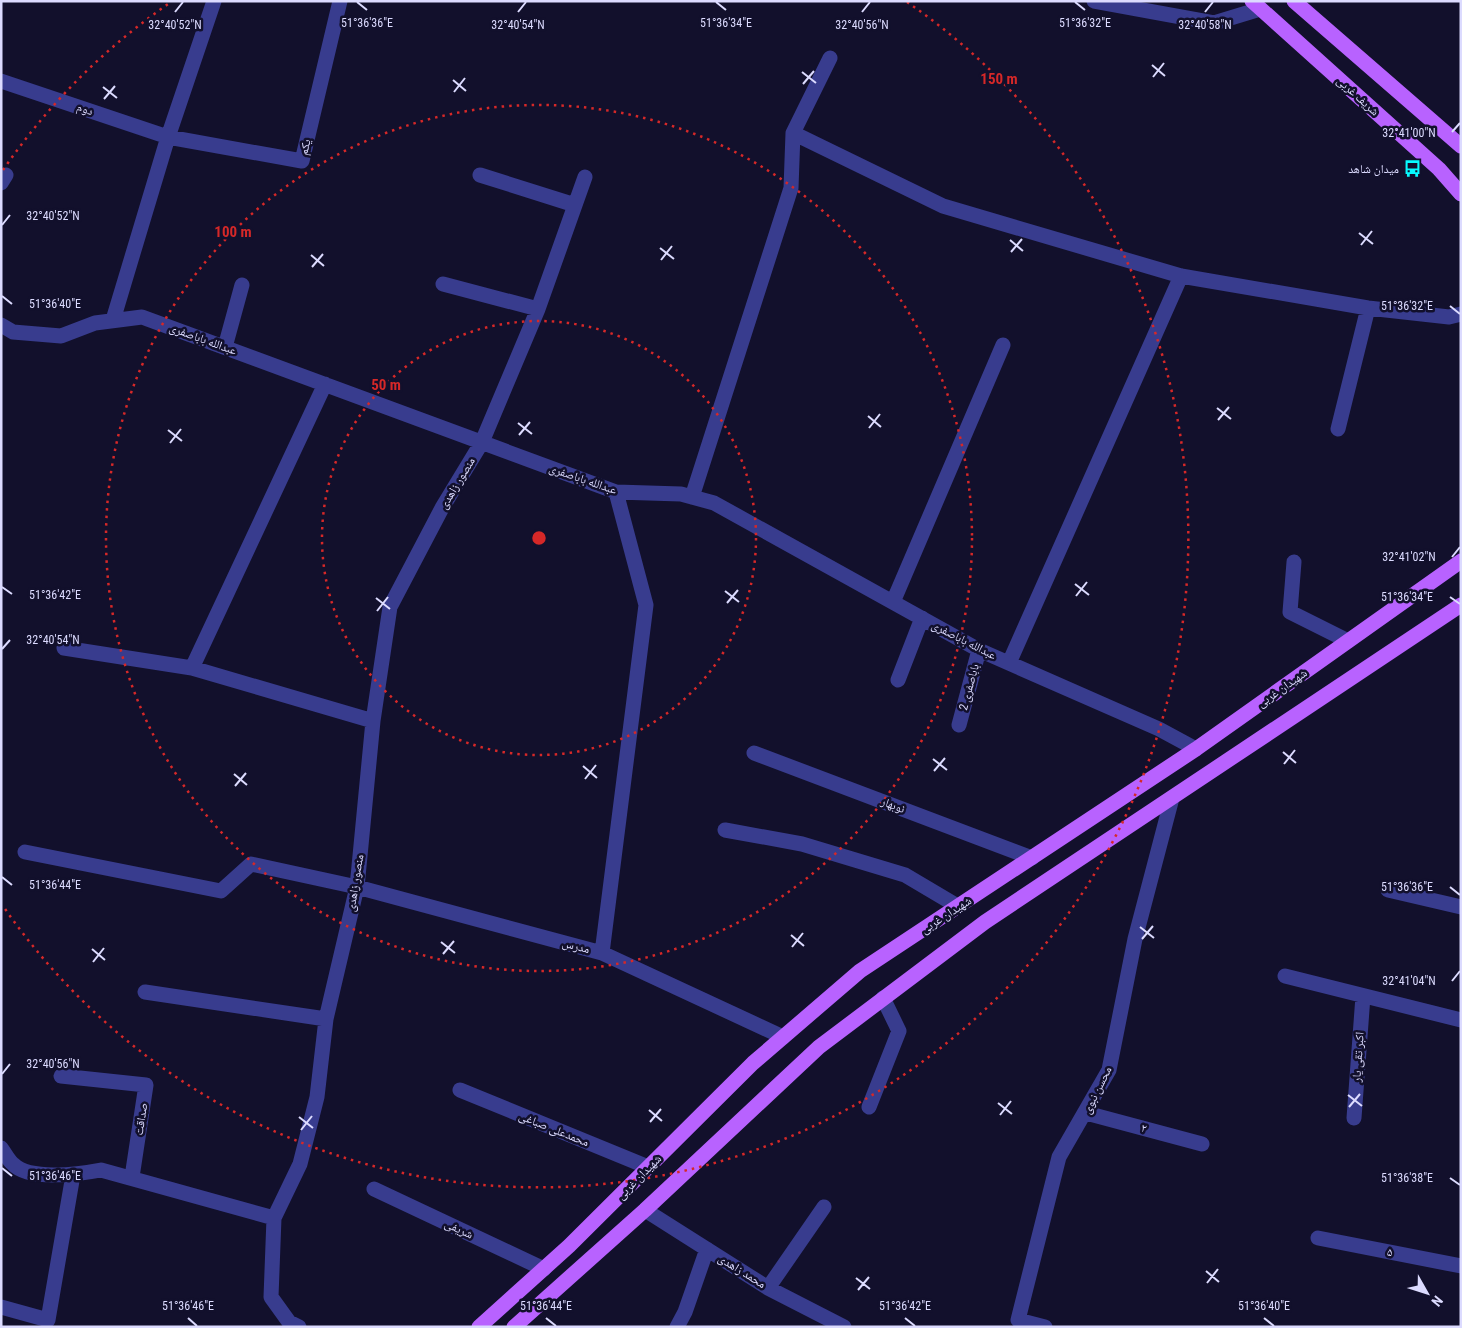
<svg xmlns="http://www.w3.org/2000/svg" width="1462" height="1328" viewBox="0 0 1462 1328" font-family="'Roboto Condensed','Noto Naskh Arabic',sans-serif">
  <rect width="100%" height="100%" fill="#12102c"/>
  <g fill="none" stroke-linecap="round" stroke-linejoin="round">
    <!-- minor -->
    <path stroke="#383c8e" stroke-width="15" d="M1094,1l120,22 46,-14
      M1,81l167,56 134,24 38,-160
      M793,133l150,73 238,70 187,32 81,9 12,-3
      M480,175l95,30
      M1,183l5,-8
      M443,284l95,25
      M113,320l55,-183 46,-136
      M1,325l12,7 48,4 34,-13 47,-6 474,175 65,2 33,9 265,147 180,79 37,20
      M225,347l17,-62
      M1338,429l30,-121
      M692,497l99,-309 2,-55 37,-75
      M1294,562l-4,50 58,29
      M893,602l110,-257
      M64,648l128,20 181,53
      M1009,663l172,-387
      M192,668l133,-284
      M898,680l24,-62
      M959,725l20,-75
      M754,753l278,105
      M725,830l77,14 103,31 54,32
      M25,852l196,39 30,-27 106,23 245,66 181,84
      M1388,890l73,17
      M602,953l44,-348 -30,-113
      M1285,976l176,44
      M145,992l181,27
      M61,1076l85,9 -14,92
      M460,1090l188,77
      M869,1107l30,-76 -16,-33
      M1086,1113l116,31
      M1354,1118l9,-122
      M1,1148c4,5 7,12 12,16 16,17 67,10 88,6l173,48
      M374,1189l170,80
      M645,1210l123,78 76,39
      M1318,1238l143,28
      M768,1288l56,-81
      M1,1307l47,13 25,-145
      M299,1327l-10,-5 -18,-25 3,-79 26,-54 17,-67 9,-78 31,-132 16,-166 17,-114 52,-99 40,-66 56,-133 47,-132
      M677,1327l8,-15 22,-63
      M1045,1327l-27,-7 41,-163 50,-87 26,-131 37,-141"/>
    <!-- major -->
    <path stroke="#b862ff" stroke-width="15" d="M1252,1l187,168 22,25
      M1294,1l167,145
      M479,1327l90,-81 184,-183 107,-92 336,-222 265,-188
      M514,1327l131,-117 174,-163 166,-125 476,-317"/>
  </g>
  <!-- ticks -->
  <path fill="none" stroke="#dcdbff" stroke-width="2" d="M357,2l10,8M716,2l10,8M1075,2l10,8M175,12l8,-10M518,12l8,-10M862,12l8,-10M1205,12l8,-10M1152,65l13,11M802,72l14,11M1153,77l11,-14M453,80l13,11M803,84l11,-13M103,87l14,11M454,92l11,-14M104,99l11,-13M1452,132l8,-9M2,225l8,-10M1359,233l14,11M1010,240l13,11M1361,245l11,-14M660,248l14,11M1011,252l11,-13M311,255l13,11M661,260l11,-14M312,267l11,-13M2,296l10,8M1450,306l10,8M1217,408l14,11M868,416l13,11M1218,420l11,-13M518,423l14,11M869,428l11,-14M168,430l14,11M519,435l11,-13M170,443l11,-14M1452,557l8,-10M1075,584l14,11M2,587l10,7M725,591l14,11M1076,596l11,-14M1450,597l10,7M376,598l14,11M727,603l11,-13M377,611l11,-14M2,649l8,-9M1283,752l13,11M933,759l14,11M1284,764l11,-14M583,766l14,12M934,771l11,-13M234,774l13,11M585,779l11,-14M235,786l11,-13M2,877l10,8M1450,887l10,8M1140,927l14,11M791,935l13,11M1142,939l11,-13M441,942l14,11M792,947l11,-14M92,949l13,11M443,954l11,-13M93,962l11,-14M1452,981l8,-10M2,1074l8,-10M1348,1095l14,11M998,1103l14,11M1349,1107l11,-13M649,1110l13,11M1000,1115l11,-14M299,1117l14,11M650,1122l11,-13M301,1130l11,-14M2,1168l10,8M1450,1178l10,7M1206,1271l13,11M856,1278l14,11M1207,1283l11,-14M858,1290l11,-13M188,1318l9,8M546,1318l10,8M905,1318l10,8M1264,1318l10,8"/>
  <!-- distance rings -->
  <g fill="none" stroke="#d62828" stroke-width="2.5" stroke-dasharray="2.5 5">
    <circle cx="539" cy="538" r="217"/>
    <circle cx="539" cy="538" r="433"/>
    <path d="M3 170A650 650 0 0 1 171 2M907 2A650 650 0 1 1 3 906"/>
  </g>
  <!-- icons -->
  <defs>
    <symbol id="bus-bare" viewBox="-9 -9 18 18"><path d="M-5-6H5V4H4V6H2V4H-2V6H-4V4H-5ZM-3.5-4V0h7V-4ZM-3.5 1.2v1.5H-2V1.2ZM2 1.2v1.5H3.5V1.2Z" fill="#07faff" stroke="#12102c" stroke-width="2.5" paint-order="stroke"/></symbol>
  </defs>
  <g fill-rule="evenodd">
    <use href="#bus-bare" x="1400" y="156" width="25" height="25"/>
  </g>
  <g text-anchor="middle" stroke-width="5" stroke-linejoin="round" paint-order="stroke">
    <!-- street labels -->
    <g font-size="12" fill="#dcdbff" stroke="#12102c">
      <text transform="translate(1358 96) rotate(42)" y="4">شریف غربی</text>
      <text transform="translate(85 109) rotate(19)" y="4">دوم</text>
      <text transform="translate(305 147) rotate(-77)" y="4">یکم</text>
      <text transform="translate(203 339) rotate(20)" y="4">عبدالله باباصفری</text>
      <text transform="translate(583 479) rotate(19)" y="4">عبدالله باباصفری</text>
      <text transform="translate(457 483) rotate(-59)" y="4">منصور زاهدی</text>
      <text transform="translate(964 640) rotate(27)" y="4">عبدالله باباصفری</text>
      <text transform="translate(969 687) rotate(-75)" y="4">باباصفری 2</text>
      <text transform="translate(1282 688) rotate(-35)" y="4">شهیدان غربی</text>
      <text transform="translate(893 805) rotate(21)" y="4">نوبهار</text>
      <text transform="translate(355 883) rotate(-81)" y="4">منصور زاهدی</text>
      <text transform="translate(946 915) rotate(-33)" y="4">شهیدان غربی</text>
      <text transform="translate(576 946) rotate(15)" y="4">مدرس</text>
      <text transform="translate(1358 1057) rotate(-86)" y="4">اکبر تقی یار</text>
      <text transform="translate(1097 1090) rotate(-64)" y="4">محسن نبوی</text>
      <text transform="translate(141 1119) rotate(-81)" y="4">صداقت</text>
      <text transform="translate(1144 1128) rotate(15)" y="4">۲</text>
      <text transform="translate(554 1129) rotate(22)" y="4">محمدعلی صباغی</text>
      <text transform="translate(639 1177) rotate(-45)" y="4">شهیدان غربی</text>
      <text transform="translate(459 1229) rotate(25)" y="4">شریفی</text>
      <text transform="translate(1390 1252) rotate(11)" y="4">۵</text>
      <text transform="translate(742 1271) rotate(32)" y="4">محمد زاهدی</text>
    </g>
    <!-- poi labels -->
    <g font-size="12" fill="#dcdbff" stroke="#12102c" text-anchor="end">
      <text x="1399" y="173">میدان شاهد</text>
    </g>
  </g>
  <g font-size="12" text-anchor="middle" fill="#dcdbff" stroke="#12102c" stroke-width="5" stroke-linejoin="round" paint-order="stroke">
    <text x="367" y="27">51°36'36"E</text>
    <text x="726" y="27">51°36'34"E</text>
    <text x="1085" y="27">51°36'32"E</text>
    <text x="518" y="29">32°40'54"N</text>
    <text x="862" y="29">32°40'56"N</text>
    <text x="1205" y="29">32°40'58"N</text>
    <text x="175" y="29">32°40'52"N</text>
    <text x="1409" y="137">32°41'00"N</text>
    <text x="53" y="220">32°40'52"N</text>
    <text x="55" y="308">51°36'40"E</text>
    <text x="1407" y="310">51°36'32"E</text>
    <text x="1409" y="561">32°41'02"N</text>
    <text x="55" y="599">51°36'42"E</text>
    <text x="1407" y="601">51°36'34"E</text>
    <text x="53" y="644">32°40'54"N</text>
    <text x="55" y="889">51°36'44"E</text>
    <text x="1407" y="891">51°36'36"E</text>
    <text x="1409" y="985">32°41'04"N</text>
    <text x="53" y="1068">32°40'56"N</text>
    <text x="55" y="1180">51°36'46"E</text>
    <text x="1407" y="1182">51°36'38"E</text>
    <text x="188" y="1310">51°36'46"E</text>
    <text x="546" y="1310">51°36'44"E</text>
    <text x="905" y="1310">51°36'42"E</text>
    <text x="1264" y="1310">51°36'40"E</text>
  </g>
  <circle cx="539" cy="538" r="8" fill="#d62828" stroke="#12102c" stroke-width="2.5"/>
  <g font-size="15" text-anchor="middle" font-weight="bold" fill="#d62828" stroke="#12102c" stroke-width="5" stroke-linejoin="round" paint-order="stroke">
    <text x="999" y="84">150 m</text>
    <text x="233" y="237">100 m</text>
    <text x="386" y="390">50 m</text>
  </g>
  <!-- border -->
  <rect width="1462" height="1328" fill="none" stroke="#dcdbff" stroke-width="5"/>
  <!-- north arrow -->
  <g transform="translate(1427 1293) rotate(129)" stroke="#12102c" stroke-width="4" paint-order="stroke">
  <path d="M0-4L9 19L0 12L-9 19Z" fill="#dcdbff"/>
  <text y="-8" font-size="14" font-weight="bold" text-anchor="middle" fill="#dcdbff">N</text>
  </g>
</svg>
